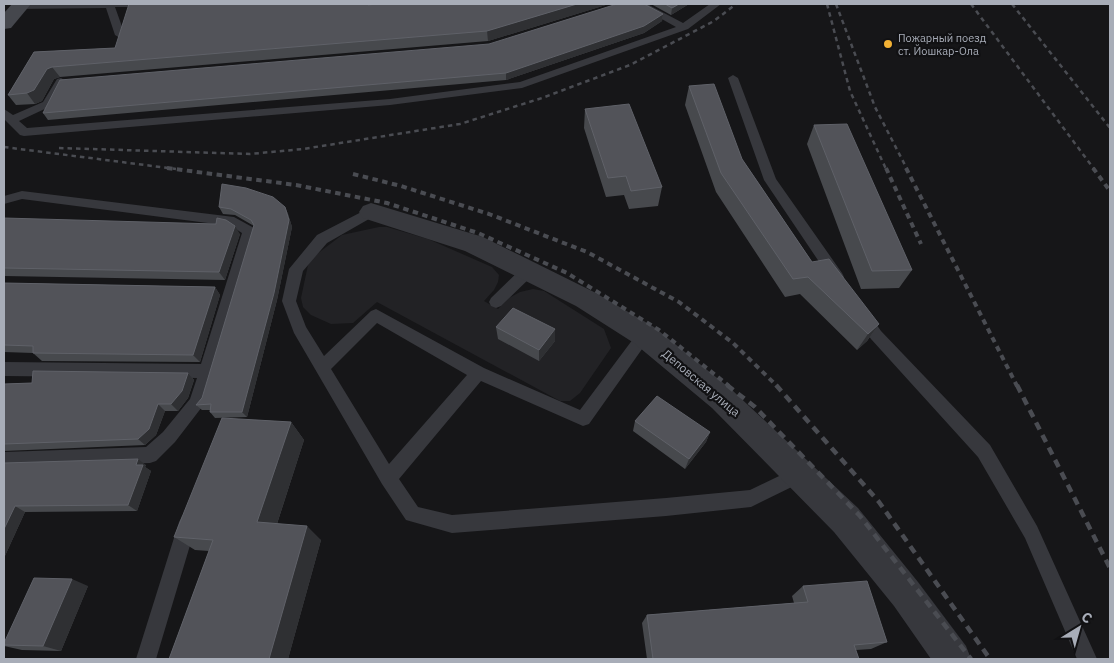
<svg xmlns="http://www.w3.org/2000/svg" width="1114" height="663" viewBox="0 0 1114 663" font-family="'IBM Plex Sans',sans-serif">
  <rect width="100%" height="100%" fill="#161618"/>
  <!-- built -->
  <path fill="#222225" d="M379,227h8l41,12 64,28 7,8 -1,7 -4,8 -10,11 14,8 11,-11 11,-6 13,-3 11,2 60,38 7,19 -31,45 -10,8h-10l-183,-99 -24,21 -22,1 -20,-9 -8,-8 -2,-9 7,-33 5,-8 29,-22z"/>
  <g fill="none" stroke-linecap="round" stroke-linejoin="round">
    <!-- lane -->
    <path fill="#37383d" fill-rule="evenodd" d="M18,4h116l-5,3h-14l10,28 -5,3 -5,-3 -9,-27 -91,1v-4z
      M635,4h12l36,19 27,-19h11l-33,25 -166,59 -132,17 -366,31 -4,-1 -16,-16v-10l9,6 30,-13 14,-23 4,-1 5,3 -15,25 -32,15 8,7 363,-29 130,-17 156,-55z
      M733,75l5,3 38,101 66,94 2,4 -2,4 -5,1 -5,-1 -68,-101 -36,-102z
      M22,191l212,26 20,11 2,3 -51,172 -30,39 -19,19 -6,2 -146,5v-16l142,-5 17,-15 27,-33 7,-21 -193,-2v-14l197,2 41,-131 -11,-7 -209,-27 -18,5v-8z
      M371,207l5,2 2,3 -2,3 -49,28 -24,28 -7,30 10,26 18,29 47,-45 5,-2 108,59 96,42 59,-79 5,-2 5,2 3,4 -63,89 -6,2 -102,-45 -82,98 19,28 34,8 214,-17 84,-8 50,-24 6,2 3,6 -3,6 -55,27 -85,9 -214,17 -46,-13 -24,-36 -88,-151 -12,-32 7,-32 28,-34zM377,323l90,52 -78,89 -58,-95z
      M529,265l5,1 2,4 -2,4 -33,32 -5,2 -5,-2 -2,-4 2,-4 33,-32z
      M862,309l5,2 14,20 109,114 47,81 60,133h-20l-52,-121 -47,-81 -107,-118 -16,-24 2,-4z
      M188,513l6,3 3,6 -41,137h-20l43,-137 3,-6z"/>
    <!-- street -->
    <path fill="#37383d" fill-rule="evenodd" d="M371,203l112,34 111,55 60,35 78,63 126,118 60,74 48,64 5,13h-40l-37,-53 -60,-74 -122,-124 -78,-65 -58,-37 -111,-55 -102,-33 -4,-6 4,-6z"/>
    <!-- secondary -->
    <path fill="#45474d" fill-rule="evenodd" d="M12,4h19l-20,24 -7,1v-16z"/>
    <!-- rail-far2 -->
    <path stroke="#4a4c52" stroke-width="2.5" stroke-dasharray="4.5 4" stroke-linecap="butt" d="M827,4l23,87 36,78
      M836,4l39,103 32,62
      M971,4l123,165
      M1012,4l98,124
      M4,147l172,22
      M59,148l191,6 53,-5 157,-25 82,-26 88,-33 84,-44 22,-17"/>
    <!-- rail-far1 -->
    <path stroke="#4a4c52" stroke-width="4" stroke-dasharray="5.5 4.5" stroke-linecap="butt" d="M167,168l129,17 91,18 91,30 89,40 92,57 70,56
      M886,168l35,76
      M906,168l111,218
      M1093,168l17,23
      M353,174l48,12 88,28 98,38 92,50 54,41 44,43"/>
    <!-- rail -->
    <path stroke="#4a4c52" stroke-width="4.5" stroke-dasharray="8 6" stroke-linecap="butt" d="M727,385l28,22 105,109 111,143
      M776,385l103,117 111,157
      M1017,385l93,183"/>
  </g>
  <!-- wall -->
  <path fill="#47494d" d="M370,4h239l-121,37 -428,36 -6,2 -12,22 -7,3 -19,1 -8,-10 26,-43 81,-4z
    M651,4h38l-18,11z
    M663,14l-1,7 -18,12 -138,47 -458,40 -5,-7 446,-69z
    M689,86l53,73 70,103 67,62 -12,17 -10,9 -57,-56 -15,3 -69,-105 -31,-87z
    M585,109l77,78 -4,19 -29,3 -5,-14 -18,2 -22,-69z
    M814,125l98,145 -13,18 -38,1 -54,-145z
    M219,207h66l3,7 4,13 -15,73 -30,117 -32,1 -5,-6v-2h-8l-6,-5 6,-7 52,-172 -19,-11 -12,-1z
    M4,218l236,16 -15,46 -221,-4z
    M4,283l211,4 5,8 -20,67 -158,-1 -9,-8 -29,-1z
    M496,327l59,14 -16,20 -41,-22z
    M188,373l6,7 -6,18 -10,13h-13l-9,24 -11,10 -141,6v-67l28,-1z
    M635,421l75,11 -4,10 -21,27 -52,-38z
    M291,422l13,18 -27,84 44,16 -33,119h-119l40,-108 -14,-1 -21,-13z
    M4,463l142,2 -1,2 6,4 -14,40 -112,1 -21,46z
    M88,586l-27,65 -39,-1 -18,-4z
    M803,586l84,56 -16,7 -15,1 3,9h-212l-5,-36 5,-8 147,-12 -2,-7z"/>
  <!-- shaded-wall -->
  <path fill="#2f3033" d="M577,4h32l-121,37 -1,-10z
    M679,4h10l-18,11 1,-7z
    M663,14l-1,7 -18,12 -138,47v-7z
    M52,67l8,10 -6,2 -12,22 -7,3 -8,-11 20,-24z
    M285,207l3,7 4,13 -15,73 -30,117 -5,-5z
    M235,226l5,8 -15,46 -6,-8z
    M215,287l5,8 -20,67 -7,-7z
    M879,324l-12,17 -10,9 11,-16z
    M555,329v12l-16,20v-11z
    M188,373l6,7 -6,18 -10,13 -7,-7z
    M158,404l7,7 -9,24 -11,10 -7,-6z
    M291,422l13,18 -31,96 -16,-14z
    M710,432l-4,10 -21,27 4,-10z
    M138,459l8,6 -1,2 6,4 -14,40 -9,-6 8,-40z
    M15,506l10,6 -21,46v-29z
    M307,526l14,14 -33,119h-19z
    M72,579l16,7 -27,65 -18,-5z"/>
  <!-- building -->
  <path fill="#525359" stroke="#5f6168" d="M129,4h239v1l9,-1h200l-90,27 -435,36 -5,2 -13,21 -7,3 -19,2 26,-43 81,-4z
    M617,4h27l19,10 -19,12 -138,47 -463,40 17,-33 429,-36z
    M665,4h14l-7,4z
    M714,84l28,75 70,103 17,-3 50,65 -11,10 -60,-57 -15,2 -72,-106 -32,-87z
    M629,104l33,83 -31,4 -5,-15 -18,2 -23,-69z
    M847,124l65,146 -40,1 -58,-146z
    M222,184l24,4 27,9 12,10 4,13 -15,73 -32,119h-32l1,-8 -15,1 6,-7 52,-173 -3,-5 -20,-11 -12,-2z
    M4,218l212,6 1,-6 9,2 9,6 -16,46 -215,-4z
    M4,283l211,4 -22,68 -160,-2v-7l-29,-1z
    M513,308l42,21 -16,21 -43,-23z
    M33,371l155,2 -6,18 -11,13h-13l-9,25 -11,10 -134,5v-60l28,-1z
    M657,396l53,36 -21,27 -54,-38z
    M222,418l69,4 -34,100 50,4 -38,133h-100l44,-119 -39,-3z
    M138,459l-2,6h7l-15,40 -113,1 -11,23v-66z
    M34,578l38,1 -29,67 -39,-1v-2z
    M867,581l20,61 -33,3 5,14h-206l-6,-44 161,-13 -5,-16z"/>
  <!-- markers -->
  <circle fill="#f2b134" stroke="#111113" stroke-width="2" cx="888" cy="44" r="5"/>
  <g text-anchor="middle" stroke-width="4.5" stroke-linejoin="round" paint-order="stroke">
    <!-- far-poi labels -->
    <g font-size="11" fill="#a8adb8" stroke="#111113" text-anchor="start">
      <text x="898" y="42">Пожарный поезд<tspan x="898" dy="13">ст. Йошкар-Ола</tspan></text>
    </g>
    <!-- street labels -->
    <g font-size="12" fill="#a8adb8" stroke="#111113">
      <text transform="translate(701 383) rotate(40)" y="4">Деповская улица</text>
    </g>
  </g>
  <!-- border -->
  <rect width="1114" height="663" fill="none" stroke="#a8adb8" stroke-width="10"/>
  <!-- north arrow -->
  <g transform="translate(1079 628) rotate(37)" stroke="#111113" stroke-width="4" paint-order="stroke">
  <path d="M0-4L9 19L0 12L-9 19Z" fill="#a8adb8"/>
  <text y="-8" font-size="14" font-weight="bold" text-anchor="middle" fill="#a8adb8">С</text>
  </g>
</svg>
